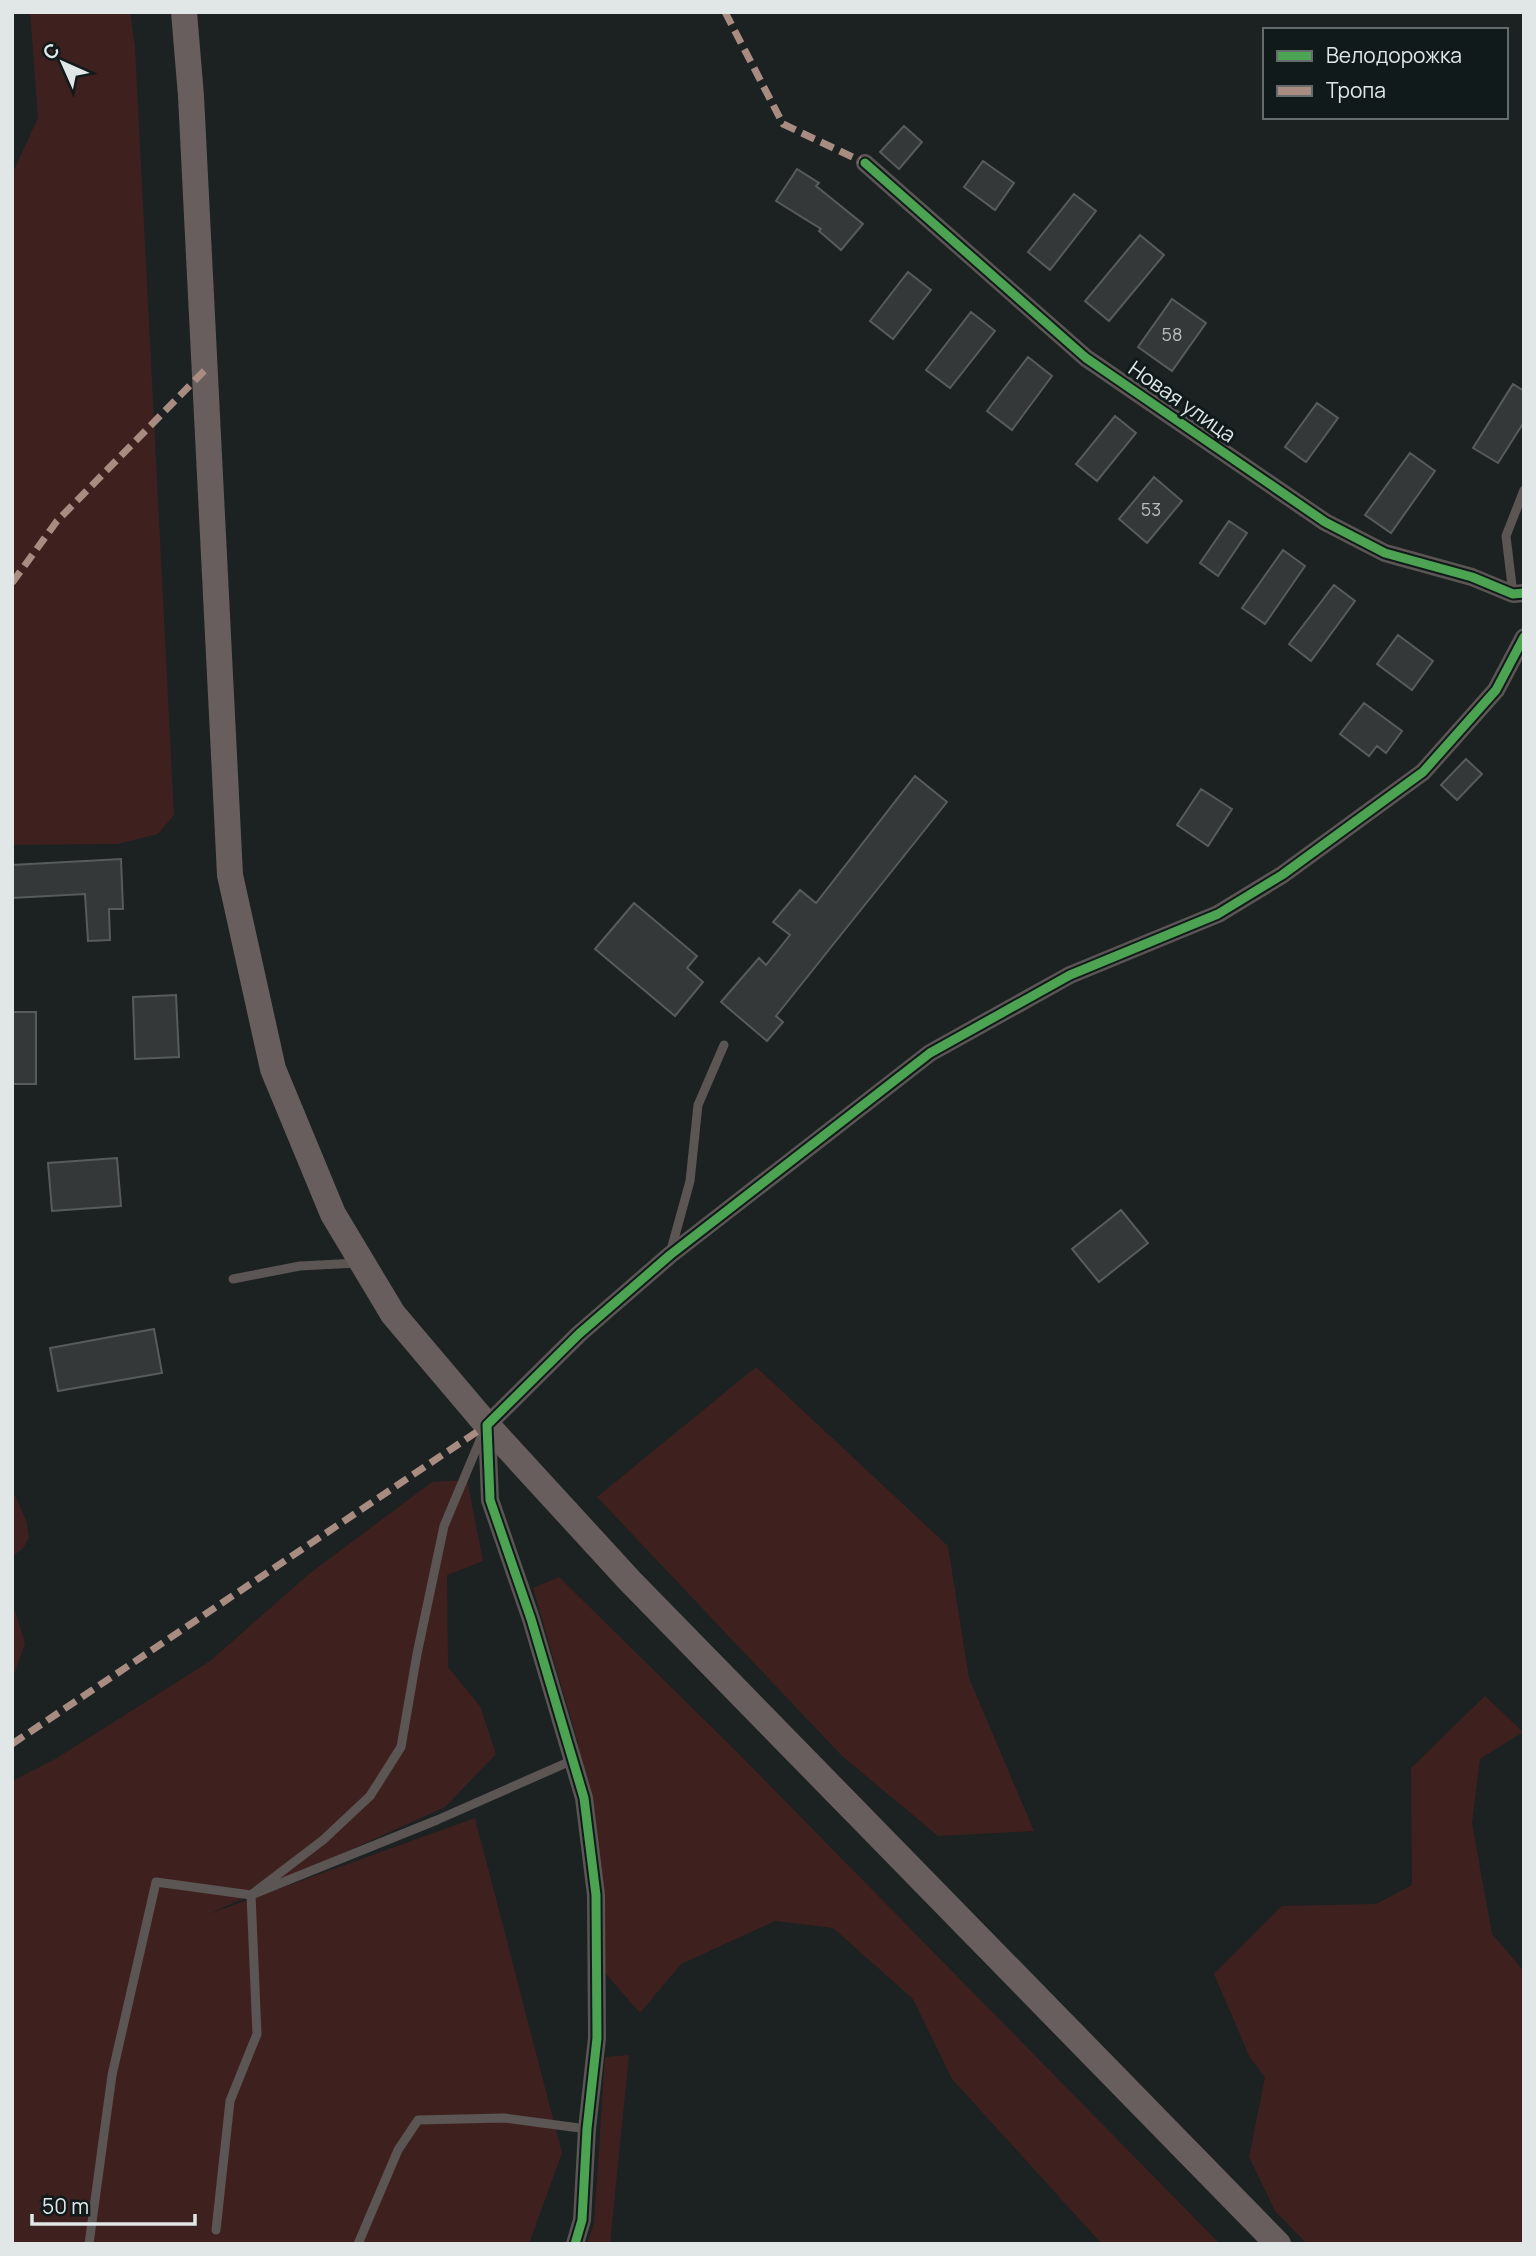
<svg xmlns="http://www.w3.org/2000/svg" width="1536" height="2256" viewBox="0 0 1536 2256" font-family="Manrope,sans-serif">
  <rect width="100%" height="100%" fill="#1c2121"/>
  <!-- green -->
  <path fill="#3e211e" d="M30,12h100l5,35 39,768 -16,19 -40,10 -106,1v-671l26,-56z
    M756,1367l192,179 21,132 65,153 -96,5 -96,-80 -245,-259z
    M467,1480l16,81 -36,14 1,92 32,39 16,48 -51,53 -236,107 266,-96 87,335 -33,91h-517v-463l45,-23 153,-97 99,-87 123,-92z
    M12,1489l14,31 3,18 -6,10 -11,9z
    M559,1577l176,173 485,494h-118l-150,-165 -39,-80 -80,-71 -58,-7 -94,43 -41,49 -48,-55 -14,-215 -45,-155z
    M12,1601l13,42 -13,38z
    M1485,1696l38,36 -43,27 -8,64 20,111 32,37v273h-217l-32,-33 -26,-54 16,-80 -15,-19 -36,-84 68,-68 94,-2 36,-19 -1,-117z
    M629,2055l-19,189h-23l7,-21 11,-166z"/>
  <!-- building -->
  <path fill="#343838" stroke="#575b5b" stroke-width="2" d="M904,126l18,16 -23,27 -19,-17z
    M983,161l31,22 -19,27 -31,-23z
    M797,169l22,14 -3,3 47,38 -22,26 -22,-19 2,-2 -45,-28z
    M1074,194l22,17 -46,59 -22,-18z
    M1140,235l24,20 -55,66 -24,-20z
    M908,272l23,18 -38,49 -23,-18z
    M1172,299l34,24 -34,48 -34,-24z
    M971,312l24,19 -45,57 -24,-18z
    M1028,357l24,19 -40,54 -25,-19z
    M1513,384l11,7v31l-26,41 -25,-15z
    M1317,403l21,15 -32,44 -21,-15z
    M1115,416l21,17 -39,48 -21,-17z
    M1410,453l25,18 -44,62 -26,-18z
    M1154,477l28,24 -35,42 -28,-24z
    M1229,521l18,12 -29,43 -18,-13z
    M1283,550l22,16 -40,58 -23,-16z
    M1334,585l21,16 -44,60 -22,-17z
    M1398,635l35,26 -21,29 -35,-26z
    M1364,703l38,28 -16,22 -9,-7 -8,10 -29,-22z
    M1466,759l16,15 -25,26 -16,-15z
    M915,776l32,26 -171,214 7,6 -16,19 -46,-39 38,-44 7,7 24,-30 -17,-13 27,-32 16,13z
    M1201,789l31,20 -24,37 -31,-21z
    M121,859l2,50h-14l1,31 -22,1 -3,-47 -73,4v-33z
    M634,903l63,53 -10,12 16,14 -28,34 -80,-67z
    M176,995l3,62 -44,2 -2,-62z
    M12,1012h24v72h-24z
    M117,1158l4,48 -69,5 -4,-48z
    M1121,1210l27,33 -49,39 -27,-33z
    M154,1329l8,44 -104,18 -8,-43z"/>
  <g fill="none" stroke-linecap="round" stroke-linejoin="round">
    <!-- service -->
    <path stroke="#5b5554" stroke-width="9" d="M1513,594l-7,-58 18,-46
      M671,1250l19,-69 8,-76 26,-60
      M233,1279l67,-13 57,-3
      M216,2230l14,-129 27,-67 -6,-139 72,-55 47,-44 31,-49 16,-93 27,-128 39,-93
      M89,2244l23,-169 44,-193 95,13 186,-75 136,-60
      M358,2244l40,-94 20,-30 86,-2 83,11"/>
    <!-- minor -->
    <path stroke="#5b5554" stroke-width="18" d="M865,163l221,195 239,164 60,31 87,24 41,17 11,-1
      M575,2244l7,-24 5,-91 10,-91 -1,-143 -12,-97 -53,-179 -41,-119 -3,-75 92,-91 91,-79 260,-202 140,-78 148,-61 64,-39 141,-103 73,-82 28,-53"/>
    <!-- primary -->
    <path stroke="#685e5d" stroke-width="26" d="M184,12l7,84 39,779 43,194 60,145 60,100 94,111 143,156 648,663"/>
    <!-- quiet -->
    <path stroke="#a88b81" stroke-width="7" stroke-dasharray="14 7" stroke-linecap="butt" d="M725,12l58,112 82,39
      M12,583l45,-62 148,-151
      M12,1744l475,-319"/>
    <defs>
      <path id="cycleway" d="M865,163l221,195 239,164 60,31 87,24 41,17 11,-1
        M575,2244l7,-24 5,-91 10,-91 -1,-143 -12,-97 -53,-179 -41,-119 -3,-75 92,-91 91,-79 260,-202 140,-78 148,-61 64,-39 141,-103 73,-82 28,-53"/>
    </defs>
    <!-- cycleway casing -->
    <use href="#cycleway" stroke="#111a1a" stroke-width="13"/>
    <!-- cycleway -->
    <use href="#cycleway" stroke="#4ca352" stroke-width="9"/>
  </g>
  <g text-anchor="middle" stroke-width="6" stroke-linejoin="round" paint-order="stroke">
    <!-- number labels -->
    <g font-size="18" fill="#b6bbbb">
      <text x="1172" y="341">58</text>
      <text x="1151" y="516">53</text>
    </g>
    <!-- street labels -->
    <g font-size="21" fill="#e1e7e7" stroke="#111a1a">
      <text transform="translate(1182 402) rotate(35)" y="7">Новая улица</text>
    </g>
  </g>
  <!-- border -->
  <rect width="1536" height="2256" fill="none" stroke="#e1e7e7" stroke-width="28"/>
  <!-- legend -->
  <rect x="1263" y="28" width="245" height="91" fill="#111a1a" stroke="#646c6c" stroke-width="2"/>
  <rect x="1277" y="51" width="35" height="10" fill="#4ca352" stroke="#646c6c" stroke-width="2"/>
  <text x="1326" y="63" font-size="21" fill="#e1e7e7">Велодорожка</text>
  <rect x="1277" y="86" width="35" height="10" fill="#a88b81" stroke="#646c6c" stroke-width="2"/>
  <text x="1326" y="98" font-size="21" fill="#e1e7e7">Тропа</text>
  <!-- north arrow -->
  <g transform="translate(63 63) rotate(315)" stroke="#111a1a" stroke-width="5" paint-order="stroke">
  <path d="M0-5L12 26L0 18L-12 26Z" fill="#e1e7e7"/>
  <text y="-10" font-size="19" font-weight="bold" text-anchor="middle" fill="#e1e7e7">С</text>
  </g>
  <!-- scale -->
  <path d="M32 2214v10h163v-10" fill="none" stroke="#e1e7e7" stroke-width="3.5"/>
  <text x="42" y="2214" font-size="21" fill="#e1e7e7" stroke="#111a1a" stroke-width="5" paint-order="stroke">50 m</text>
</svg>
